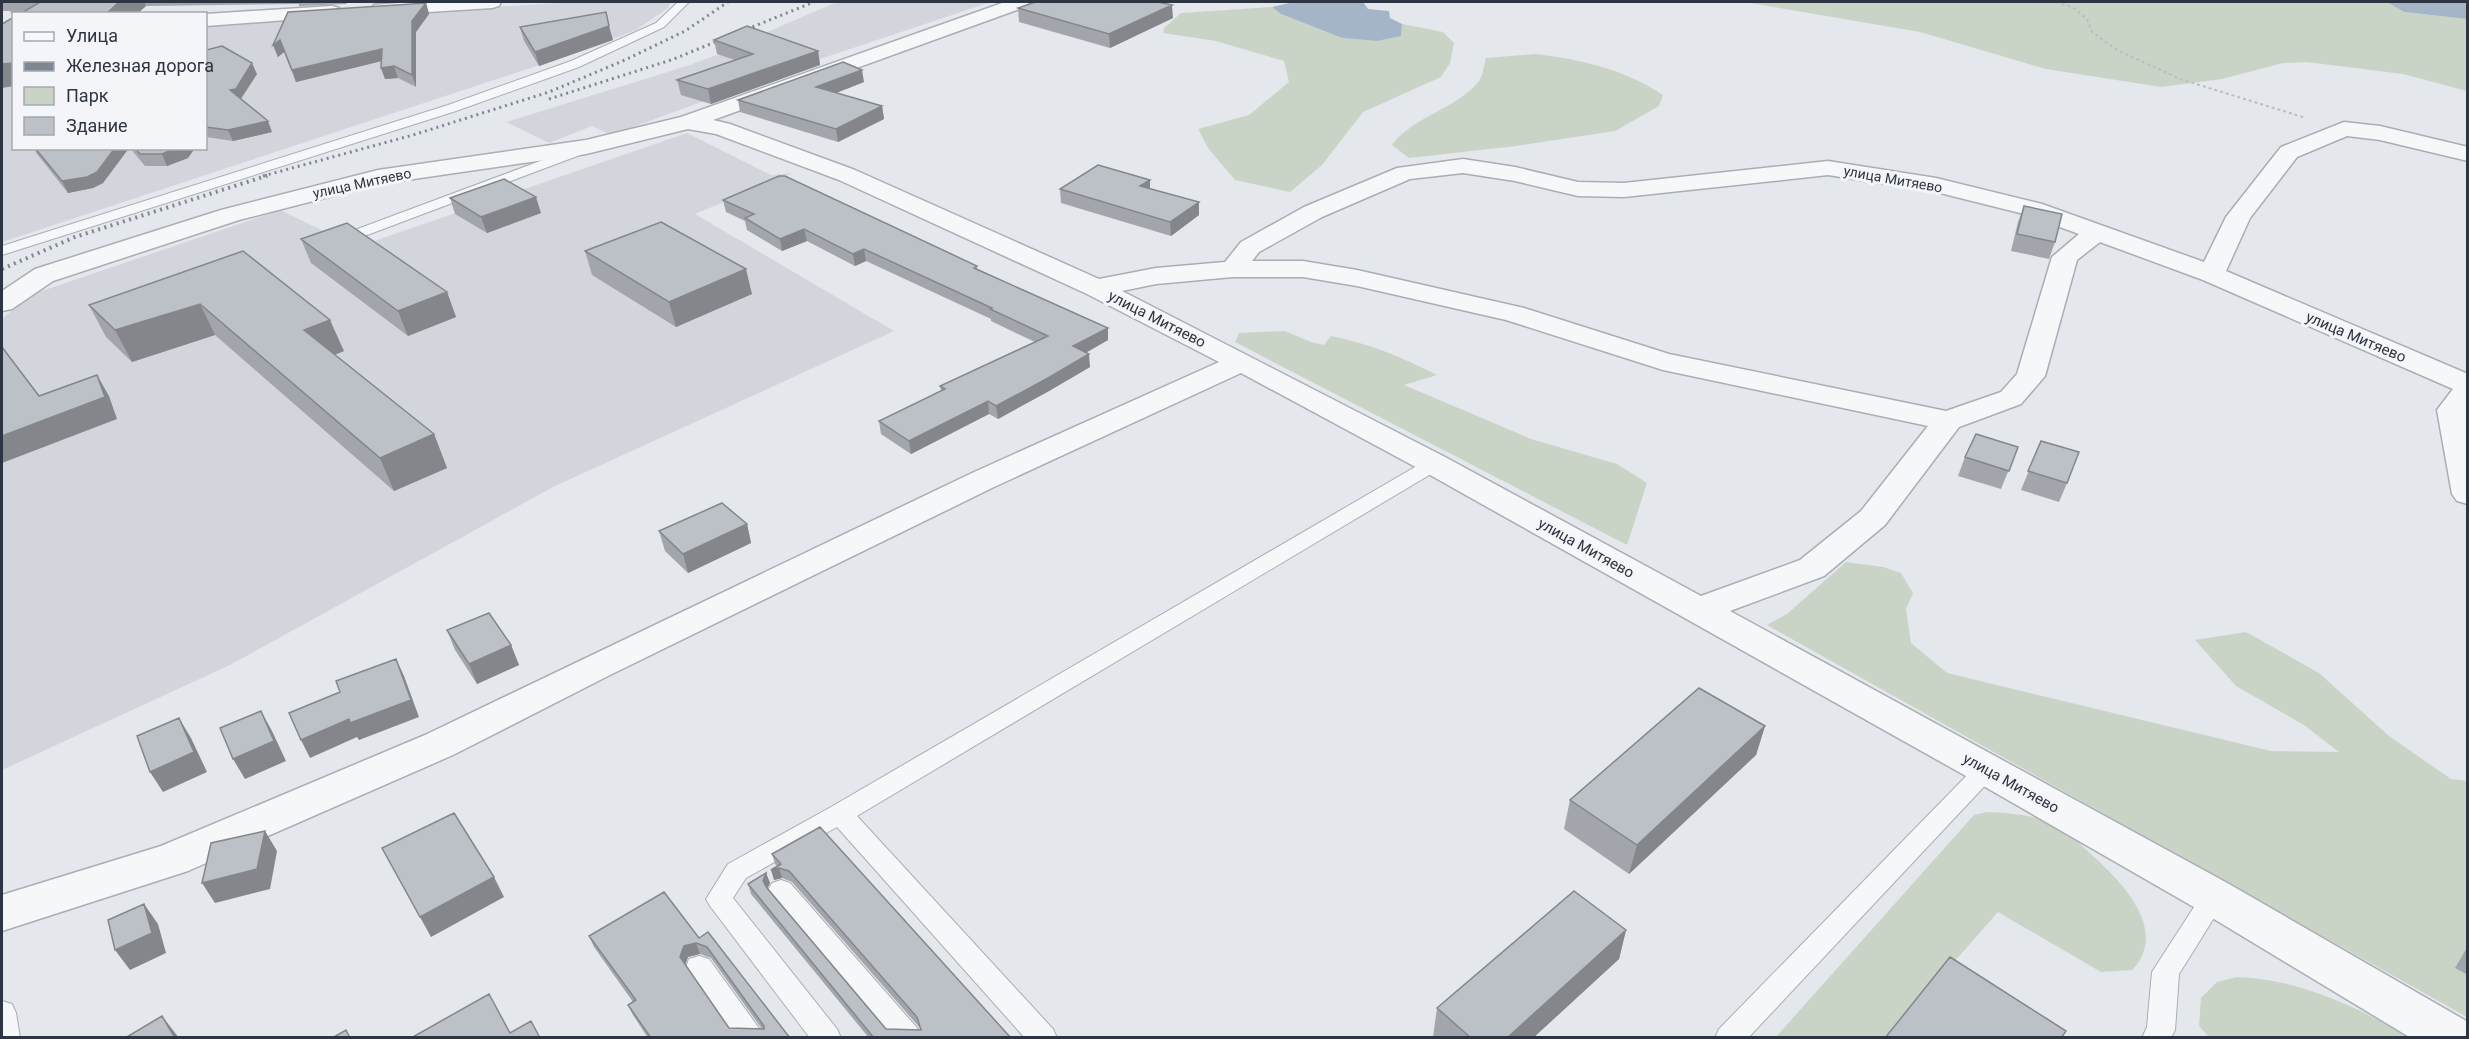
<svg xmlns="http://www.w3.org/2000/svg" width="2469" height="1039" viewBox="0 0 2469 1039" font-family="Roboto,sans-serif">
  <rect width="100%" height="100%" fill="#e4e7eb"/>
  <!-- built -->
  <path fill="#d2d6dc" d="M572,2h99l-3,6 -32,22 -75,28 -559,184v-202l11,-1 1,109h192v-122z
    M837,2h154l-180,60 -200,73 -19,-9 -43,17 -43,-21 184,-57 43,-16 13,-8z
    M687,133l84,42 22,-2 -98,41 199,117 -341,156 -323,178 -228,105v-451l28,-24 250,-85 77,37z"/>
  <!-- green -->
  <path fill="#cad4c6" d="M1745,2h642l17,10 63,7v72l-64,-17 -96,-12 -24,1 -61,16 -61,8 -115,-18 -126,-37z
    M1272,7l9,7 61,24 35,3 24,-6 1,-11 41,8 11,11 -4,20 -9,14 -78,35 -41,53 -32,27 -55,-12 -27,-32 -10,-19 51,-14 40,-33 -5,-21 -68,-20 -53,-8 1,-5 17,-15z
    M1535,54c45,5 91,16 128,41l-4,11 -44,25 -99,15 -107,12 -17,-13c21,-29 65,-36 87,-64 4,-6 5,-16 7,-23z
    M1285,331l26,11 13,3 7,-9c40,8 70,21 106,39l-33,10 127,54 86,25 30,19 -20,62 -392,-203 4,-9z
    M1846,562l37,5 18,6 12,20 -7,16 5,34 36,30 324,78 68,1 -35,-27 -68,-39 -41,-46 51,-8 73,41 70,63 62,43 16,2v236l-700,-392 20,-11z
    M1987,812c22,1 54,3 73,15 9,5 17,14 24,21 32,28 88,80 48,122l-31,2 -103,-60 -110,125 -113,1 199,-223z
    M2237,977c61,2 120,30 172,60h-200l-10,-11 2,-28 16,-16z"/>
  <!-- water -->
  <path fill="#a3b5c7" d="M1294,2h69l5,7 21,2 1,7 12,6 -1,12 -24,5 -35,-3 -61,-24 -9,-7z
    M2387,2h80v17l-63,-7z"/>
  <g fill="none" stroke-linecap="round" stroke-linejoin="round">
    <defs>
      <path id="lane" d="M678,2h11l-25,25 -85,40 -123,44 -454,144v-9l446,-141 123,-44 85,-38z
        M583,145l5,1 2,3 -2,3 -242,91h-10l-2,-3 2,-3z
        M1434,458l7,2 2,4 -2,4 -584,348 196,213 4,9h-32l-188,-211 -91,51 -13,20 104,131 4,9h-31l-100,-132 -4,-7 22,-35 103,-57 596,-347z
        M1987,760l8,3 4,6 -4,6 -247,263h-33l4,-9 260,-266z
        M781,880l9,3 128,146 4,9h-32l-118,-141 -4,-7 4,-7z
        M2214,886l9,4 4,7 -48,77 -4,56 -4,8h-29l5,-11 5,-55 53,-82z
        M699,956l10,3 57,79h-31l-49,-71 3,-8z
        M2,1001l10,3 4,9 4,25h-18z"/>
      <path id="street" d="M412,2h89l-2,4 -7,2 -111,7 -7,-2 -2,-4 2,-4z
        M1005,2h25l-2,4 -315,114 17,4 125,46 244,109 57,-11 69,-6 16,-20 63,-35 93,-39 66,-9 52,8 63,15 46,1 204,-22 108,17 106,26 162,58 22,-45 55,-70 63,-25 36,4 88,21v14l-88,-21 -33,-4 -50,21 -47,61 -24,53 242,103v130l-11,-3 -5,-7 -15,-84 16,-21 -250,-109 -103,-38 -23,18 -32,116 -24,28 -62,23 -74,98 -61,51 -94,35 499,273 239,138v16h-57l-212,-128 -226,-130 -550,-309 -182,-98 -247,114 -386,189 -155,79 -265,116 -186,60v-36l159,-49 264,-111 547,-262 247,-111 -132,-68 -248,-114 -123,-46 -28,-5 -102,25 -207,30 -140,36 -186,61 -41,28 -10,2v-20l33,-22 186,-59 157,-40 208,-30 95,-23zM1463,173l52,8 63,15 46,1 204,-22 108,17 88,22 55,20 -27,23 -35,117 -16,18 -55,19 -277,-57 -145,-46 -167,-38 -54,-9h-51l7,-9 63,-35 88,-38zM1233,277h70l54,9 149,34 157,50 265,56 -67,85 -61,49 -99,36 -256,-139 -323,-166 34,-7z
        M332,6l7,2 2,4 -2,4 -133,10v-12z"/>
    </defs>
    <!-- lane casing -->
    <use href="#lane" stroke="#a9aeb5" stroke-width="2"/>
    <!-- street casing -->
    <use href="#street" stroke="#a9aeb5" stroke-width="3"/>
    <!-- path -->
    <path stroke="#babdc2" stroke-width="2" stroke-dasharray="3 3" stroke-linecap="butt" d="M2056,2l16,5 15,12 5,13 25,18 63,29 126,39"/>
    <!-- lane -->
    <use href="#lane" fill="#f6f7f9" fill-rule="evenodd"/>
    <!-- street -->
    <use href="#street" fill="#f6f7f9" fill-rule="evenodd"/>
    <!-- rail-far1 -->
    <path stroke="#7f8793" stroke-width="3" stroke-dasharray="2 4" stroke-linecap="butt" d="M549,99l122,-39 143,-58
      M263,176l150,-41 136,-43 76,-32 60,-29 43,-29"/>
    <!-- rail -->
    <path stroke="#7f8793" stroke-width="4" stroke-dasharray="2 4.5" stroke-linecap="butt" d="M2,269l73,-32 194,-62"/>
  </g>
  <!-- wall -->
  <path fill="#a2a5ab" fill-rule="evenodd" d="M2,2h346l-2,2 -47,2v-2l-153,2 -9,8 -126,-1 -1,-2h-7l-1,-3z
    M426,3l3,11 -13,18v55l-18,-9 -13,1 -4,-11v-7l-85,21 -12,-30 -6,5 -5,-12z
    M1018,8l155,10 -63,30 -91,-26z
    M520,27l93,13 -74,26 -15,-25z
    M714,40l104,11 2,14 -109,39 -30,-9 -4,-15 58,-20 -18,-6z
    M206,50l51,24 -16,25 31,33 -39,9 -27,-4z
    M864,82l-28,11 46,13 2,13 -46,23 -98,-30 -2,-12z
    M34,148h95l-26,35 -10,5 -25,5 -31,-39z
    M130,148h65l-7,10 -21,8h-22z
    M1150,180v9l49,13v13l-28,21 -110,-33 -1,-14z
    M450,198l91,15 -54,20 -32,-19z
    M723,200l254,66v3l131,71 -22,13 4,14 -41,24 -51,28 -9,-5 -78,40 -30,-20 -2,-13 62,-30 -1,-5 95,-44 -44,-21v-2l-125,-58 -11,5 -48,-25 -25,10 -35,-21 -2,-9 -19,-9z
    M2024,206l31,36 -6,17 -38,-8 7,-29z
    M301,239l146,53 9,25 -48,19 -97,-73z
    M243,251l101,100 -9,4 99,79 13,34 -53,23 -179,-156 -83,27 -26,-25 -17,-32z
    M585,251l167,43 -76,33 -84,-52z
    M2041,441l26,42 -8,19 -38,-12z
    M2018,447l-17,42 -43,-13 7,-19z
    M747,524l4,19 -63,30 -23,-22 -6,-20z
    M447,630l64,15 8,20 -42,19 -22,-34z
    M1765,726l-9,29 -127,119 -65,-45 6,-29z
    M772,854l239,184h-142l-118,-144 -3,-10 18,-11 4,10 -3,5 119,141 34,1v-2l-128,-146 -10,-4 -8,2 3,-14 -2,-2z
    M1626,930l-7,29 -86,79 -100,-1 4,-29z
    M589,936l110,2 91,100h-142l-15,-23 -5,-10 5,-3 -39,-55zM700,954l11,4 51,71 -33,-1 -44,-63 3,-8z
    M2468,946v29l-13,-7z"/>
  <!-- shaded-wall -->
  <path fill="#84868b" d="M119,2h25l2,4 -9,8h-31z
    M426,3l3,11 -13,18v55l-4,-12v-54z
    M1172,5l1,13 -63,30 -1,-14z
    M609,26l4,14 -74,26 -4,-14z
    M280,40l4,12 -6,5 -5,-12z
    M382,49l4,11 -90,22 -4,-12z
    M818,51l2,14 -109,39 -3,-15z
    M14,63v23l-12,2v-24z
    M252,63l5,11 -17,26 -10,-10z
    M394,66l4,12 -13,1 -4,-11z
    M862,70l2,12 -46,18 -2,-13z
    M882,106l2,13 -46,23 -2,-13z
    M268,121l4,11 -39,9 -5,-11z
    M115,148h14l-26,35 -10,5 -25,5 -6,-12z
    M177,148h18l-7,10 -21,8 -5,-12z
    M1150,180v13l-10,-7z
    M536,197l5,16 -54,20 -6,-16z
    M1199,202v13l-28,21 -1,-14z
    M804,229l3,12 -25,10 -2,-12z
    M864,249l2,12 -11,5 -2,-12z
    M746,269l6,25 -76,33 -7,-25z
    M447,292l9,25 -48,19 -10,-25z
    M200,304l15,31 -83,27 -17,-32z
    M330,320l14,31 -26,10 -14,-31z
    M1108,328v12l-34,19 -1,-13z
    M1089,354l1,13 -41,24 -51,28 -2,-13z
    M97,375l12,21 8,23 -115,44v-27z
    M988,401l1,13 -78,40 -2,-13z
    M434,434l13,34 -53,23 -14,-33z
    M747,524l4,19 -63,30 -5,-19z
    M511,645l8,20 -42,19 -8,-20z
    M396,659l8,17 15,41 -60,23 -2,-3 -47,21 -9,-18z
    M261,711l11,20 14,30 -41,18 -12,-20z
    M179,718l12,20 16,34 -44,20 -13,-20z
    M1765,726l-9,29 -127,119 8,-29z
    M265,831l12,20 -7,38 -55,14 -13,-20z
    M779,868l3,10 -8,2 -3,-10z
    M766,873l4,10 -4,8 -3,-10z
    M494,877l10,20 -73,40 -11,-20z
    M144,904l14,20 8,29 -36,17 -15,-20z
    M1626,930l-7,29 -86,79h-26z
    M696,943l4,11 -12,3 -4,11 -4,-11 4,-11z
    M162,1016l17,22h-4z"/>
  <!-- building -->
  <path fill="#bcc0c7" stroke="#84868b" stroke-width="1.5" fill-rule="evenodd" d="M40,2h79l-13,12h-86z
    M1035,2h123l14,3 -63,29 -91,-26z
    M426,3l-14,18v54l-18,-9 -13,2 1,-19 -90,21 -12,-30 -7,5 15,-33z
    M606,12l3,14 -74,26 -15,-25z
    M14,17v46l-12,1v-40z
    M747,26l71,25 -110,38 -31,-9 76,-26 -39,-14z
    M222,46l30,17 -16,26 -6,1 38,31 -40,9 -22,-3v-77z
    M843,62l19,8 -46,17 66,19 -46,23 -98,-29z
    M35,148h80l-18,24 -10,5 -25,4z
    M135,148h42l-15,6h-22z
    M1098,165l52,15 -10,6 59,16 -29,20 -110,-33z
    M779,176h6l192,90 -3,2 134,60 -35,18 16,8 -41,24 -52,28 -8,-5 -79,40 -30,-20 66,-32 -5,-3 108,-50 -58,-27 2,-1 -128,-59 -11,5 -49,-25 -24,10 -35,-21 9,-4 -31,-14z
    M504,179l32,18 -55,20 -31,-19z
    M2024,206l38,8 -7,28 -38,-8z
    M661,222l85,47 -77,33 -84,-51z
    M347,223l100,69 -49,19 -97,-72z
    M243,251l87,69 -26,10 130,104 -54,24 -180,-154 -85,26 -26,-25z
    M2,347l37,49 58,-21 8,22 -103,39z
    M1976,434l42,13 -9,24 -44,-14z
    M2041,441l38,11 -12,31 -39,-12z
    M722,503l25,21 -64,30 -24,-23z
    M489,613l22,32 -42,19 -22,-34z
    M396,659l15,41 -61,23 -1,-4 -48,21 -12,-27 51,-21 -4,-11z
    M1699,688l66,38 -128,119 -67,-45z
    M261,711l13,30 -41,18 -13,-31z
    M179,718l15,34 -44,20 -13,-36z
    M454,813l40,64 -74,40 -38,-69z
    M820,827l191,211h-137l-126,-154 18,-11 -3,8 4,7 119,141 35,1 -4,-13 -128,-146 -10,-3 -8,2 10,-6 -9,-10z
    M265,831l-8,38 -55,14 9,-40z
    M1574,891l52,39 -119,108h-36l-34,-30z
    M664,892l35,46 9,-6 82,106h-139l-23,-33 8,-5 -47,-64zM696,943l11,4 57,79v3l-35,-1 -49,-71 4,-11z
    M144,904l8,29 -37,17 -7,-30z
    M1950,957l116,74 -5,7h-176z
    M489,994l21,39 21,-12 9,17h-129z
    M162,1016l13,22h-50z
    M346,1030l4,8h-18z"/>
  <g text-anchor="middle" stroke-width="6" stroke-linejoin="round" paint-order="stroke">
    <!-- far-street labels -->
    <g font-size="14" fill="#2d3542" stroke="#f4f5f8">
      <text transform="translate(1893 179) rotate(10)" y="5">улица Митяево</text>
      <text transform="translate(362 183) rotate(-12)" y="5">улица Митяево</text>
    </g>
    <!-- street labels -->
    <g font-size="15" fill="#2d3542" stroke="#f4f5f8">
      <text transform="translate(1157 319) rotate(27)" y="5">улица Митяево</text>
      <text transform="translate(2356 337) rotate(23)" y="5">улица Митяево</text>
      <text transform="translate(1586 548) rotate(29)" y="5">улица Митяево</text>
      <text transform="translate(2011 783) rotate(29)" y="5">улица Митяево</text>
    </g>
  </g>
  <!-- border -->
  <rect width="2469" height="1039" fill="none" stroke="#2d3542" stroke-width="6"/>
  <!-- legend -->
  <rect x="12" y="12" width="195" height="138" fill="#f4f5f8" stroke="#a4a8af" stroke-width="1.5"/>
  <rect x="24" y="32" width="30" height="9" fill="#f6f7f9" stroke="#a4a8af" stroke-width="1.5"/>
  <text x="66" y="42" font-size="18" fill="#2d3542">Улица</text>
  <rect x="24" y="62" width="30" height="9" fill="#7f8793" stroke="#a4a8af" stroke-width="1.5"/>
  <text x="66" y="72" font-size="18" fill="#2d3542">Железная дорога</text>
  <rect x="24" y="87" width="30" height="18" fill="#cad4c6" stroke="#a4a8af" stroke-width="1.5"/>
  <text x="66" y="102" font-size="18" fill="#2d3542">Парк</text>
  <rect x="24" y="117" width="30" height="18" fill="#bcc0c7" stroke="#a4a8af" stroke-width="1.5"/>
  <text x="66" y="132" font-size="18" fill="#2d3542">Здание</text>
</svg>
